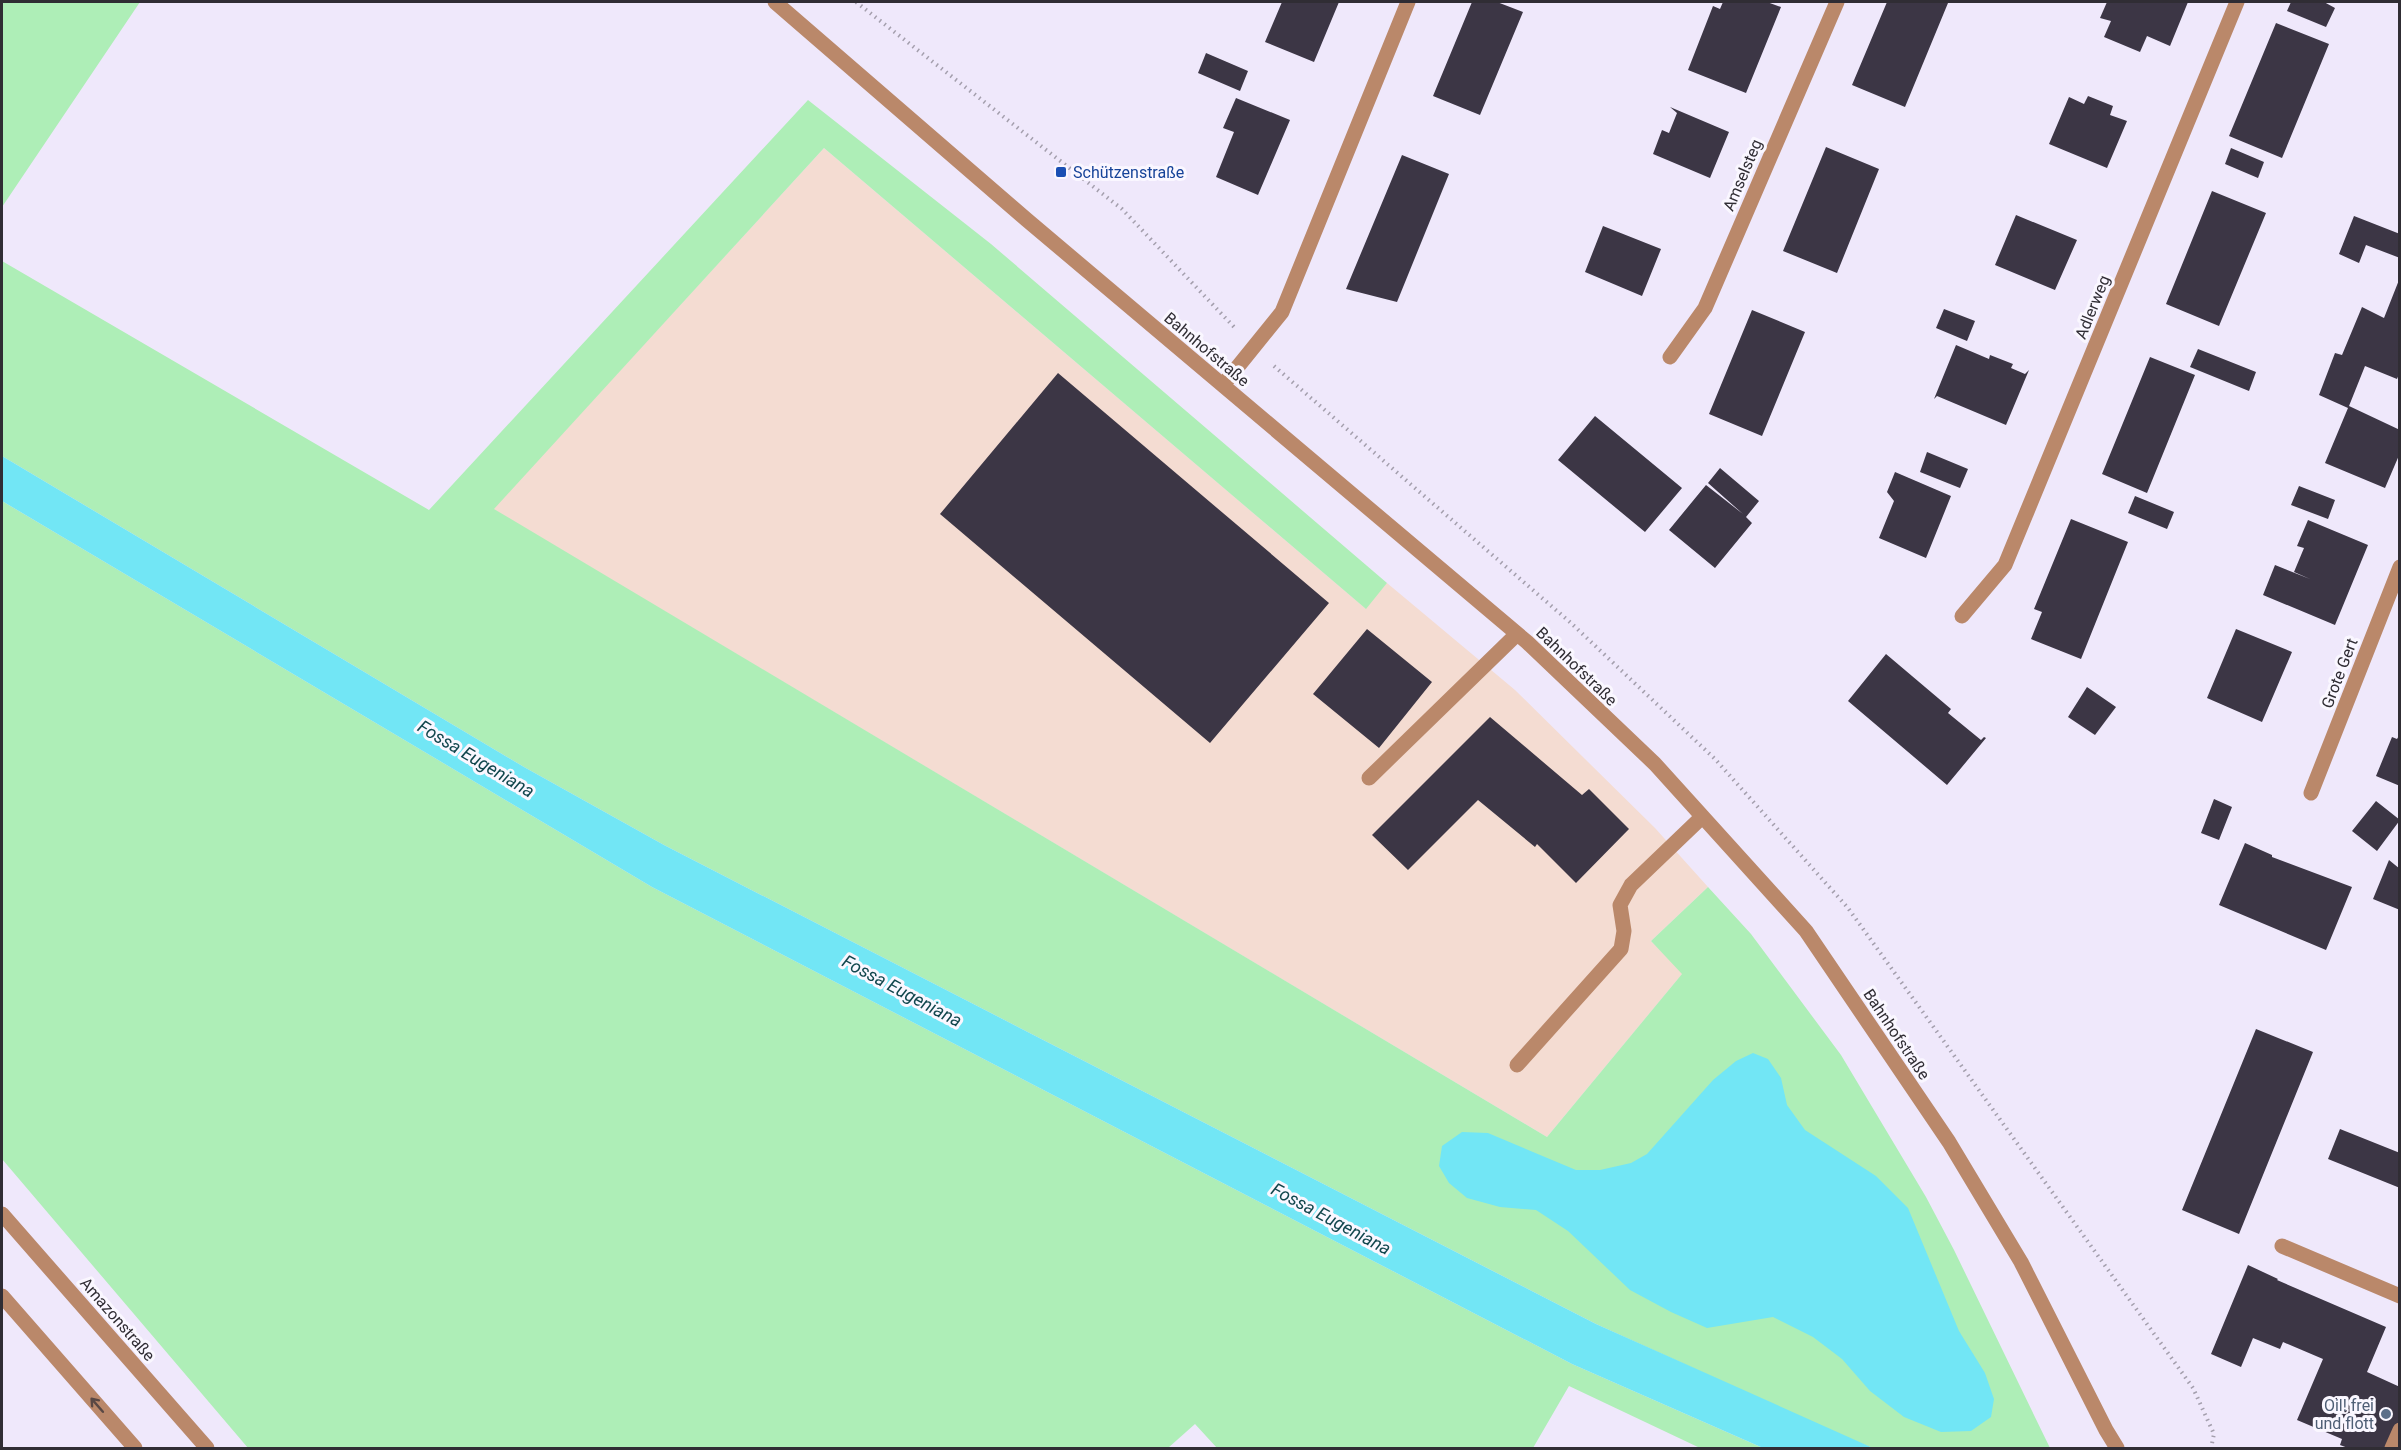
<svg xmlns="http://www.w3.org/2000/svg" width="2401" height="1450" viewBox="0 0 2401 1450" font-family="Roboto,sans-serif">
  <rect width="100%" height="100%" fill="#efe8fb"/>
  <!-- commercial -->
  <path fill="#f4dcd2" d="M824,148l541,460 22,-25 128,107 140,138 53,59 -57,54 32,32 -136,164 -1054,-628z"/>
  <!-- green -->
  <path fill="#aeeeb7" d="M2,2h138l-138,205z
    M808,100l183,144 396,339 -21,26 -542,-461 -330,361 1053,628 135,-163 -31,-33 57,-54 43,47 90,121 85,142 28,53 96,198h-177l-28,-11 -249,-113 -932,-479 -140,-78 -522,-311v-195l427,249z
    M2,501l650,386 920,477 191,84h-63l-131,-62 -36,62h-316l-22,-24 -27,24h-920l-246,-289z"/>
  <!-- water -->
  <path fill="#72e6f5" d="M2,456l522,311 140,78 932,479 277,124h-110l-191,-84 -920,-477 -650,-386z
    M1753,1053l15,6 13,19 6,27 18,25 71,46 32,32 51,123 26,42 9,26 -3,18 -20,14 -30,1 -37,-15 -34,-26 -28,-32 -29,-22 -40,-20 -66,11 -36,-16 -41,-22 -62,-59 -32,-21 -36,-3 -33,-9 -18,-15 -10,-17 3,-20 20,-14 26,1 88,37h24l31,-7 16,-9 66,-74 23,-19z"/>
  <!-- building -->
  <path fill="#3c3645" d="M1282,2h57l-25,60 -49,-20z
    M1472,2h25l26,10 -43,103 -47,-19z
    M1723,2h44l14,5 -35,86 -58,-23 25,-64 7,3z
    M1887,2l61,1 -43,104 -53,-22z
    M2107,2h81l-18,44 -23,-10 -7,16 -36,-15 7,-16 -11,-3z
    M2291,2h33l11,6 -9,19 -39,-16z
    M2276,23l53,21 -47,114 -53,-22z
    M1206,53l42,18 -8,20 -42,-18z
    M2088,96l25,10 -3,9 17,6 -20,47 -58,-24 20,-47 15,7z
    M1236,98l54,22 -32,75 -42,-18 18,-45 -11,-4z
    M1670,107l59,25 -19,46 -57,-24 9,-24 7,3 8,-20z
    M1826,147l53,22 -42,104 -54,-22z
    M2231,148l33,14 -6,16 -33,-14z
    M1402,155l47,19 -52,128 -51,-13z
    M2212,191l54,22 -47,113 -53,-22z
    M2016,215l61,25 -22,50 -60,-25z
    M2354,216l46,18v24l-34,-13 -7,18 -20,-9z
    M1603,226l58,23 -19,47 -57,-24z
    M2399,280l1,92 -3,7 -32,-13 -16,40 51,24v23l-15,35 -60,-25 23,-55 -29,-13 16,-42 7,2 20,-48 22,11z
    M1944,309l31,12 -8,20 -31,-13z
    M1752,310l53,22 -43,104 -53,-22z
    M1956,345l33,14 1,-4 23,9 -2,4 14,6 4,-4 -23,55 -69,-29 -3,3z
    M2198,349l58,23 -7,19 -59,-24z
    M2150,357l45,18 -48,118 -45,-19z
    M1058,373l271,230 -119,140 -270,-229z
    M1595,416l87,72 -37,44 -87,-72z
    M1927,452l41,17 -8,19 -40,-16z
    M1720,468l39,33 -13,16 6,6 -37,45 -46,-38 37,-45 37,29 -35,-31z
    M1895,472l56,24 -25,62 -47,-20 15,-37 -7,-9z
    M2299,486l36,14 -7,19 -37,-14z
    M2135,496l39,16 -7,17 -39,-16z
    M2071,519l57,23 -47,117 -50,-20 11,-27 -8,-3z
    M2308,520l60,25 -33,80 -72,-30 12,-30 35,14 -16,-7 10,-24 -7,-2z
    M1367,629l65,53 -53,66 -66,-54z
    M2236,629l56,23 -30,70 -55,-24z
    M1886,654l65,55 -3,4 33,27 3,-3 2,1 -39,47 -99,-84z
    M2087,687l29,20 -21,28 -27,-18z
    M1490,717l92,78 7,-6 40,40 -53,54 -39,-39 -2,3 -57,-47 -70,70 -36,-35z
    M2400,734v52l-24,-10 16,-39 5,2z
    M2214,799l18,8 -13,33 -18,-7z
    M2376,801l24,19 -23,31 -25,-20z
    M2245,843l27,12v2l80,30 -26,63 -107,-45z
    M2389,860l11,9v41l-27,-11z
    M2256,1029l57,23 -74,182 -57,-24z
    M2340,1129l60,24v35l-72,-29z
    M2248,1265l30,14 -1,1 109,47 -19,45 33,15v61h-52l-8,-3 2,-6 -45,-19 26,-61 -40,-17 -3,7 -27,-11 -12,29 -30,-13z"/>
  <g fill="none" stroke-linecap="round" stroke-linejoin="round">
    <!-- path -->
    <path stroke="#a49fad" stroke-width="4" stroke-dasharray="1.5 4.5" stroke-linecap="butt" d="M856,2l266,207 112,118
      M1274,366l297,257 144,136 133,149 345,480 21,46 -3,14"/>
    <!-- minor -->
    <path stroke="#ba886a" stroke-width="15" d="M775,2l252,218 500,422 128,122 151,167 143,211 72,120 85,168 11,18
      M1670,357l35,-49 132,-306
      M1223,385l59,-73 126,-310
      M1962,616l43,-51 232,-563
      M1369,778l148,-144
      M2311,793l89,-226
      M1517,1065l104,-116 3,-18 -4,-26 11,-20 71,-68
      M2,1214l205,234
      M2282,1246l118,50
      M2,1296l133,152
      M2392,1448l8,-18"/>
  </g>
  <!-- one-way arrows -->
  <defs><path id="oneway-shaft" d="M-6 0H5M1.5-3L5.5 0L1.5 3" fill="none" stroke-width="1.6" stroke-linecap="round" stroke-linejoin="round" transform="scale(1.5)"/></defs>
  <use stroke="#594844" href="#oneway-shaft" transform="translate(97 1405) rotate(-131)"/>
  <!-- markers -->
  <rect fill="#1a4fb4" stroke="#faf7ff" stroke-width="2" x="1055" y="166" width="12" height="12" rx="3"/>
  <circle fill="#5c6f8a" stroke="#faf7ff" stroke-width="2" cx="2386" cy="1414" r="6"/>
  <g text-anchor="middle" stroke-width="6" stroke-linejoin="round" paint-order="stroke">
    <!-- transit labels -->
    <g font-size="16" fill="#164399" stroke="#faf7ff" text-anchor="start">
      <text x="1073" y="178">Schützenstraße</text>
    </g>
    <!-- street labels -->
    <g font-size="16" fill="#302d34" stroke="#faf7ff">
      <text transform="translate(1742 175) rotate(-67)" y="6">Amselsteg</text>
      <text transform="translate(2092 307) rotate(-68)" y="6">Adlerweg</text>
      <text transform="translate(1207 349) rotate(40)" y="6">Bahnhofstraße</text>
      <text transform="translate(1577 666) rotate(44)" y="6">Bahnhofstraße</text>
      <text transform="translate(2339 673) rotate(-69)" y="6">Grote Gert</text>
      <text transform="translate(1897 1034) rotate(56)" y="6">Bahnhofstraße</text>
      <text transform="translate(118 1319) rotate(49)" y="6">Amazonstraße</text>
    </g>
    <!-- service labels -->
    <g font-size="16" fill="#4e5e75" stroke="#faf7ff" text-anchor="end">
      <text x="2374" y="1411">Oil! frei<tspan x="2374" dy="18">und flott</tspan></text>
    </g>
    <!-- water labels -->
    <g font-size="18" font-style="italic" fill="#12474e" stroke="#faf7ff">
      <text transform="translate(476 759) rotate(31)" y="6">Fossa Eugeniana</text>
      <text transform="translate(902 991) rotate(28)" y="6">Fossa Eugeniana</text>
      <text transform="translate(1331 1219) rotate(28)" y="6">Fossa Eugeniana</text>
    </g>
  </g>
  <!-- border -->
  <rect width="2401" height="1450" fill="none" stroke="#302d34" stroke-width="6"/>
</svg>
